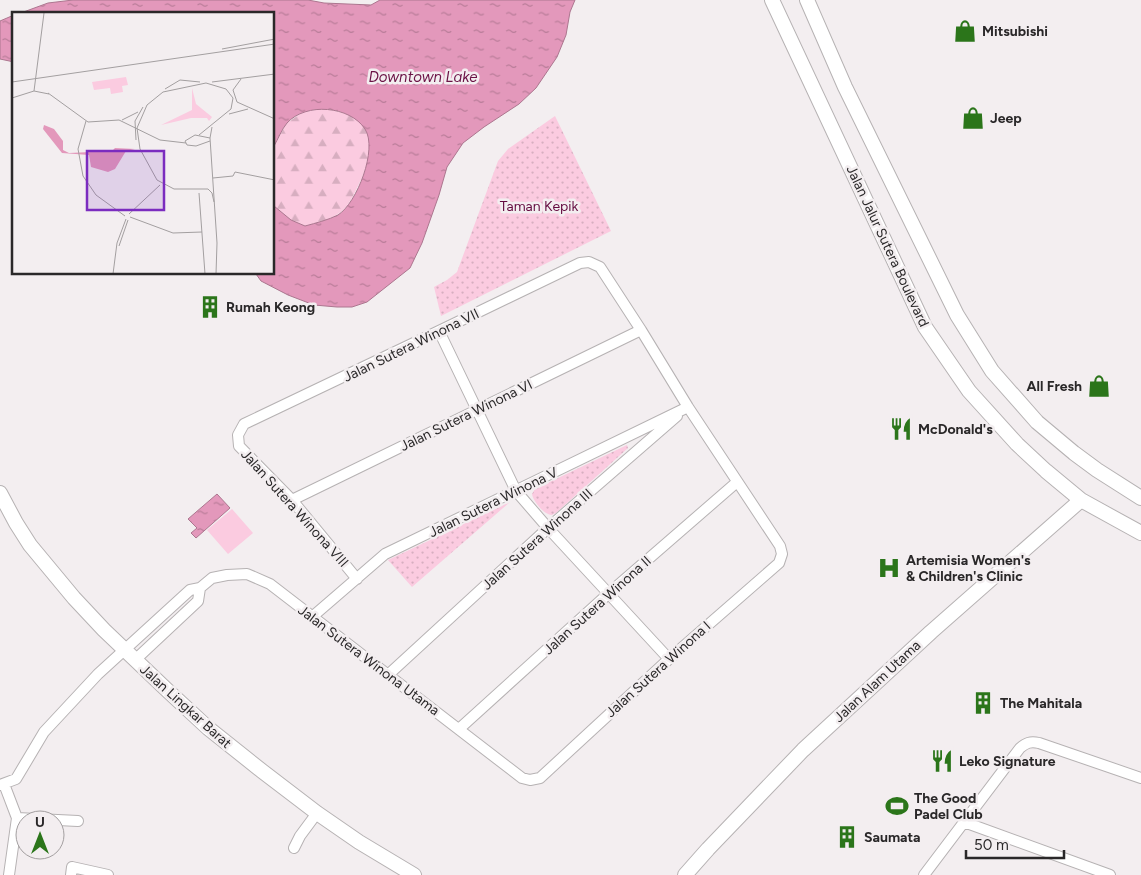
<svg xmlns="http://www.w3.org/2000/svg" width="1141" height="875" viewBox="0 0 1141 875" font-family="Figtree,sans-serif">
  <defs>
    <pattern id="forest-firs" width="22" height="20" patternUnits="userSpaceOnUse" patternTransform="scale(1.25)"><rect width="22" height="20" fill="#fbcbe0"/><path d="M5 1l3.5 6h-7zM16 11l3.5 6h-7z" fill="#d7aec0"/></pattern>
    <pattern id="park-dots" width="8" height="8" patternUnits="userSpaceOnUse" patternTransform="scale(1.25)"><rect width="8" height="8" fill="#fbcbe0"/><path d="M2 2h.1M6 6h.1" fill="none" stroke="#d7aec0" stroke-width="1.8" stroke-linecap="round"/></pattern>
    <pattern id="water-ripples" width="26" height="14" patternUnits="userSpaceOnUse" patternTransform="scale(1.25)"><rect width="26" height="14" fill="#e398bb"/><path d="M2 4q2-2 4 0t4 0M15 11q2-2 4 0t4 0" fill="none" stroke="#b87c98"/></pattern>
  </defs>
  <rect width="100%" height="100%" fill="#f3eef0"/>
  <!-- green -->
  <path fill="#fbcbe0" d="M232,509l21,24 -25,21 -21,-24z"/>
  <!-- forest -->
  <path fill="url(#forest-firs)" d="M322,109c11,1 28,4 37,12 18,16 9,46 -1,65 -5,10 -10,22 -20,28 -9,6 -22,9 -33,12l-14,-6 -17,-14v-60l13,-23 16,-11z"/>
  <!-- park -->
  <path fill="url(#park-dots)" d="M555,116l56,115 -170,85 -7,-29 13,-7 10,-8 41,-111 10,-12z
    M627,445l1,3 -72,65c-2,1 -3,1 -4,2 -8,0 -19,-14 -20,-21l3,-5z
    M510,502l-98,85 -24,-27z"/>
  <!-- water -->
  <path fill="url(#water-ripples)" stroke="#ac768f" d="M73,0h235l16,3 47,2 9,-5h195l-5,12 -4,23 -9,22 -21,31 -17,16 -35,23 -21,16 -16,24 -8,28 -17,48 -12,25 -43,34 -15,5h-15l-23,-2 -26,-10 -27,-14 -5,-7h18v-68l17,14 14,6c11,-3 23,-6 33,-11 19,-12 40,-66 27,-86 -15,-23 -59,-27 -78,-6 -5,6 -9,16 -13,23v-132h-256l30,-11z
    M14,15v47l-14,-3v-38z
    M217,494l13,14 -34,30 -5,-5 6,-5 -9,-9z"/>
  <g fill="none" stroke-linecap="round" stroke-linejoin="round">
    <defs>
      <path id="street" d="M439,331l77,160 32,37 121,131
        M292,500l349,-170
        M312,617l73,-63 303,-147
        M135,660l63,-59 2,-13
        M389,674l159,-146 129,-112
        M459,729l149,-135 129,-112
        M4,784l13,34 -8,57
        M0,785l16,-6 28,-47 54,-58 92,-84 10,-2 12,-10 15,-3 20,-1 23,10 252,194 8,2 10,-2 129,-119 110,-96 3,-9 -2,-8 -92,-139 -47,-77 -41,-63 -11,-5 -9,1 -141,68 -195,93 -6,11 1,11 53,54 65,79
        M17,818l61,3
        M964,822l146,53
        M294,848l6,-12 17,-23
        M71,875l1,-8 36,8
        M924,875l96,-127c6,-5 10,-7 19,-5l102,35"/>
      <path id="secondary" d="M772,0l153,327 44,64 48,53 29,27 35,29 60,33
        M807,0l38,87 112,228 35,56 45,51 37,31 23,17 44,28
        M0,493l16,30 14,22 44,53 30,32 64,61 40,37 54,43 55,42 42,29 55,33
        M685,875l23,-26 95,-99 128,-118 150,-132"/>
    </defs>
    <!-- street casing -->
    <use href="#street" stroke="#b6b2b3" stroke-width="12"/>
    <!-- secondary casing -->
    <use href="#secondary" stroke="#b6b2b3" stroke-width="16"/>
    <!-- street -->
    <use href="#street" stroke="#fff" stroke-width="10"/>
    <!-- secondary -->
    <use href="#secondary" stroke="#fff" stroke-width="14"/>
  </g>
  <!-- icons -->
  <defs>
    <symbol id="shop-bare" viewBox="-9 -9 18 18"><path d="M-5-2.5h2.3a2.7 3.5 0 0 1 5.4 0H5L5.5 6h-11ZM-1.5-2.5h3a1.5 2.3 0 0 0-3 0Z" fill="#2b751a" stroke="#f3eef0" stroke-width="2.5" paint-order="stroke"/></symbol>
    <symbol id="building-bare" viewBox="-9 -9 18 18"><path d="M-4-6H4V6H1V3H-1V6H-4ZM-2.5-4.3h1.7v1.8h-1.7ZM.8-4.3h1.7v1.8H.8ZM-2.5-1h1.7V.8h-1.7ZM.8-1h1.7V.8H.8Z" fill="#2b751a" stroke="#f3eef0" stroke-width="2.5" paint-order="stroke"/></symbol>
    <symbol id="restaurant-bare" viewBox="-9 -9 18 18"><path d="M-5-6h1v4h1v-4h1v4h1v-4h1v5L-1.5 .5V6h-2V.5L-5-1ZM5-6V6H3V1.5H1.5Q1.5-4 5-6Z" fill="#2b751a" stroke="#f3eef0" stroke-width="2.5" paint-order="stroke"/></symbol>
    <symbol id="hospital-bare" viewBox="-9 -9 18 18"><path d="M-5-5h3v3.5h4V-5h3V5h-3V1.5h-4V5h-3Z" fill="#2b751a" stroke="#f3eef0" stroke-width="2.5" paint-order="stroke"/></symbol>
    <symbol id="stadium-bare" viewBox="-9 -9 18 18"><path d="M0-5a6.5 5 0 1 0 0 10a6.5 5 0 1 0 0-10ZM-3.5-1.8h7v3.6h-7Z" fill="#2b751a" stroke="#f3eef0" stroke-width="2.5" paint-order="stroke"/></symbol>
  </defs>
  <g fill-rule="evenodd">
    <use href="#shop-bare" x="949" y="15" width="32" height="32"/>
    <use href="#shop-bare" x="957" y="102" width="32" height="32"/>
    <use href="#building-bare" x="194" y="291" width="32" height="32"/>
    <use href="#shop-bare" x="1083" y="370" width="32" height="32"/>
    <use href="#restaurant-bare" x="885" y="413" width="32" height="32"/>
    <use href="#hospital-bare" x="873" y="552" width="32" height="32"/>
    <use href="#building-bare" x="967" y="687" width="32" height="32"/>
    <use href="#restaurant-bare" x="926" y="745" width="32" height="32"/>
    <use href="#stadium-bare" x="881" y="790" width="32" height="32"/>
    <use href="#building-bare" x="831" y="821" width="32" height="32"/>
  </g>
  <g text-anchor="middle" stroke-width="5" stroke-linejoin="round" paint-order="stroke">
    <!-- poi labels -->
    <g font-size="14" font-weight="bold" fill="#2a2829" stroke="#f3eef0" text-anchor="start">
      <text x="982" y="36">Mitsubishi</text>
      <text x="990" y="123">Jeep</text>
      <text x="226" y="312">Rumah Keong</text>
      <text x="1082" y="391" text-anchor="end">All Fresh</text>
      <text x="918" y="434">McDonald's</text>
      <text x="906" y="565">Artemisia Women's<tspan x="906" dy="16">&amp; Children's Clinic</tspan></text>
      <text x="1000" y="708">The Mahitala</text>
      <text x="959" y="766">Leko Signature</text>
      <text x="914" y="803">The Good<tspan x="914" dy="16">Padel Club</tspan></text>
      <text x="864" y="842">Saumata</text>
    </g>
    <!-- park labels -->
    <g font-size="14" fill="#640b40" stroke="#f3eef0">
      <text x="539" y="211">Taman Kepik</text>
    </g>
    <!-- street labels -->
    <g font-size="14" fill="#2a2829" stroke="#f3eef0">
      <text transform="translate(888 246) rotate(65)" y="5">Jalan Jalur Sutera Boulevard</text>
      <text transform="translate(411 345) rotate(-26)" y="5">Jalan Sutera Winona VII</text>
      <text transform="translate(466 415) rotate(-26)" y="5">Jalan Sutera Winona VI</text>
      <text transform="translate(493 502) rotate(-26)" y="5">Jalan Sutera Winona V</text>
      <text transform="translate(295 508) rotate(48)" y="5">Jalan Sutera Winona VIII</text>
      <text transform="translate(537 539) rotate(-42)" y="5">Jalan Sutera Winona III</text>
      <text transform="translate(597 605) rotate(-42)" y="5">Jalan Sutera Winona II</text>
      <text transform="translate(369 660) rotate(37)" y="5">Jalan Sutera Winona Utama</text>
      <text transform="translate(658 669) rotate(-42)" y="5">Jalan Sutera Winona I</text>
      <text transform="translate(877 681) rotate(-43)" y="5">Jalan Alam Utama</text>
      <text transform="translate(186 706) rotate(42)" y="5">Jalan Lingkar Barat</text>
    </g>
    <!-- water labels -->
    <g font-size="15" font-style="italic" fill="#6b1346" stroke="#f3eef0">
      <text x="423" y="82">Downtown Lake</text>
    </g>
  </g>
  <!-- overview -->
  <g transform="translate(12 12)">
    <rect width="262" height="262" fill="#f3eef0"/>
    <path d="M114,65l2,8 -6,1 1,6 -12,2 -1,-6 -16,2 -2,-8z" fill="#fbcbe0"/>
    <path d="M180,76l4,16 16,13 -3,4 -2,-3h-16l-30,7 31,-15z" fill="#fbcbe0"/>
    <path d="M32,113l10,4 9,12v9l6,3 43,-2 3,-3 20,1 -9,2 -11,18 -7,3 -17,-5 -2,-12 -27,-2 -19,-24z" fill="#e398bb"/>
    <path fill="none" stroke="#a39fa0" stroke-width="1" d="M210,37l53,-10M229,67l-8,11 4,12 38,17M0,70l263,-38M200,70l63,-8M153,77l15,-9 20,2M22,79l15,3M36,81l40,29 31,-2 41,20 26,3M0,86l22,-7 10,-78M217,102l19,-5M110,108l16,-8M74,109l-8,28 5,27 13,19 29,21M200,115l-2,11 7,105 -1,31M187,123l32,-26 2,-11 -7,-9 -20,-6 -43,9 -16,13 -10,23 3,21 17,31 17,9h34l4,4 2,9M198,126l-15,-3 -10,6 2,4 9,1 14,-5M124,128l-1,-19 8,-14M201,166l20,-2 2,-4 40,8M187,181l6,81M117,202l31,-29M118,205l43,16 29,-1M107,234l9,-26M101,262l4,-31 9,-24"/>
    <path fill="#7b2cbf" fill-opacity="0.15" stroke="#7b2cbf" stroke-width="2.5" d="M75,139h77v59h-77z"/>
    <rect width="262" height="262" fill="none" stroke="#2a2829" stroke-width="2.5"/>
  </g>
  <!-- north arrow -->
  <g transform="translate(40 835)"><circle r="24" fill="#f3eef0" stroke="#a39fa0"/>
  <path d="M0-4L9 19L0 12L-9 19Z" fill="#2b751a"/>
  <text y="-8" font-size="14" font-weight="bold" text-anchor="middle" fill="#2a2829">U</text>
  </g>
  <!-- scale -->
  <path d="M966 850v8h98v-8" fill="none" stroke="#2a2829" stroke-width="2.5"/>
  <text x="974" y="850" font-size="15" fill="#2a2829" stroke="#f3eef0" stroke-width="4" paint-order="stroke">50 m</text>
</svg>
